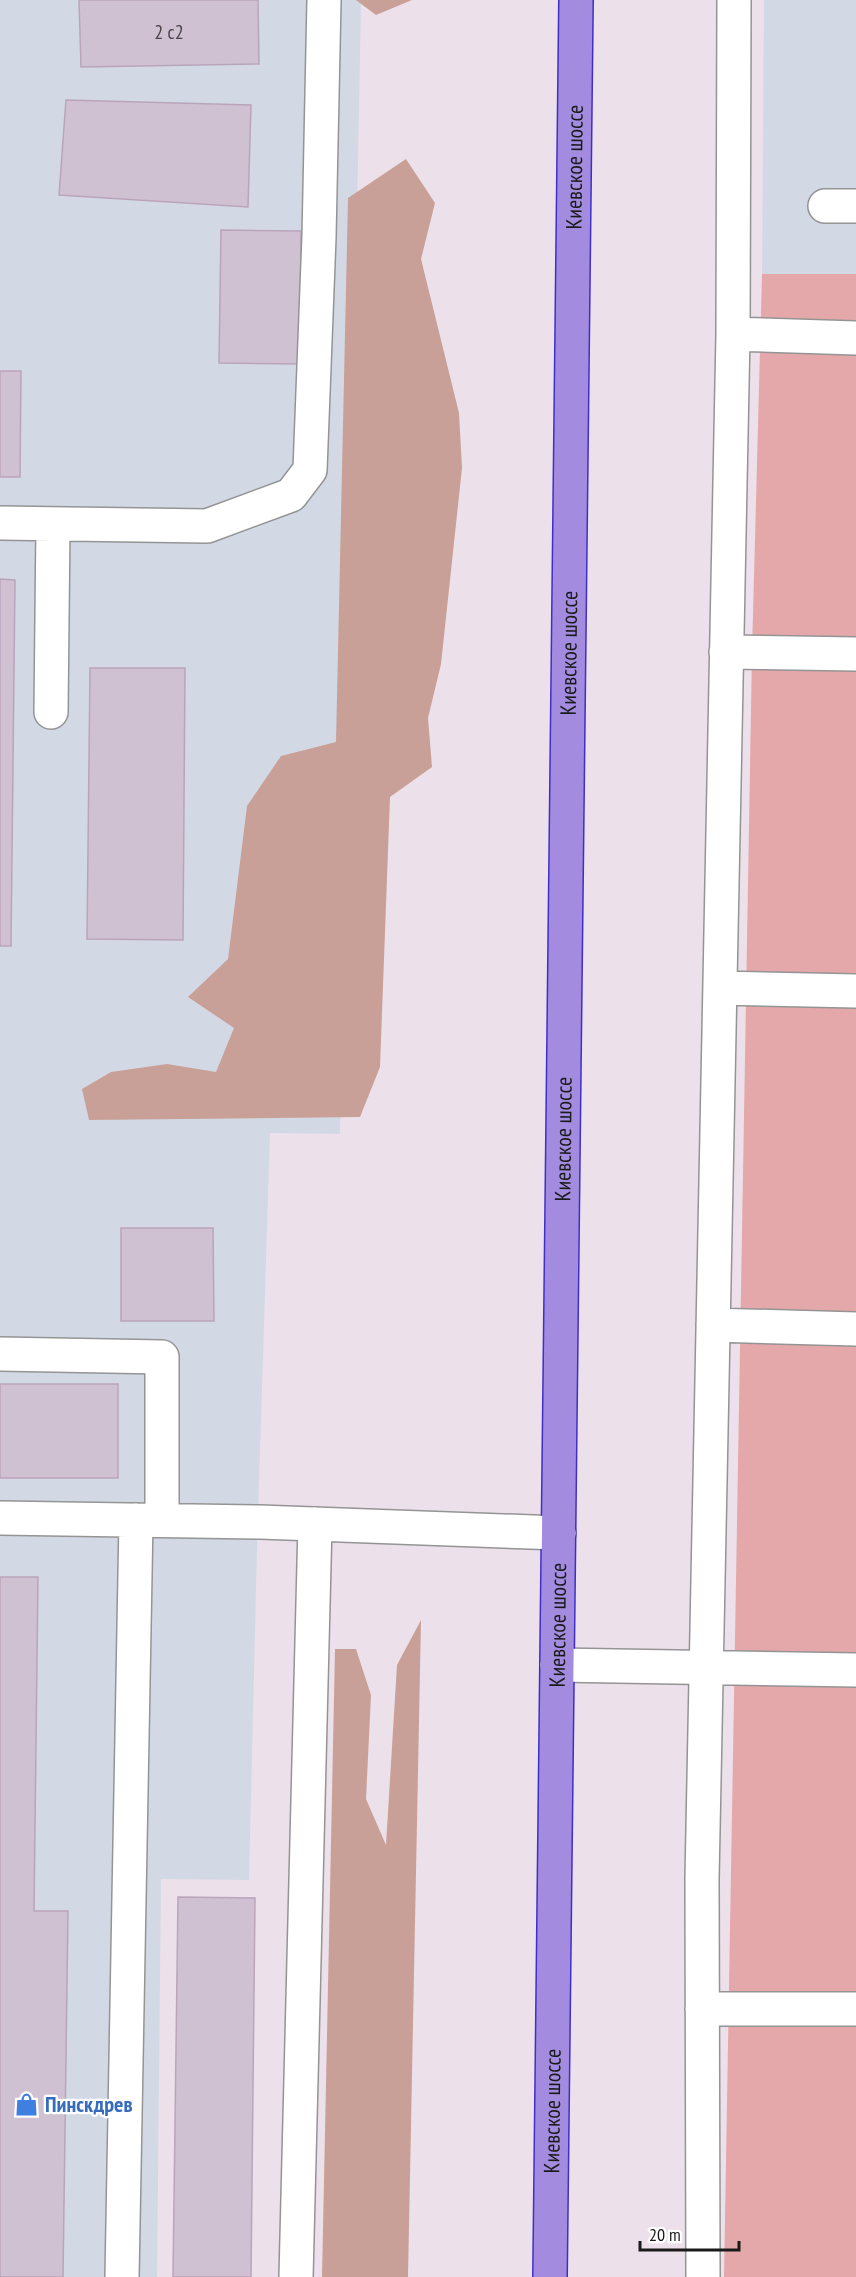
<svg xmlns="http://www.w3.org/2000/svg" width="856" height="2277" viewBox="0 0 856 2277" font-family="'PT Sans Narrow',sans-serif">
  <rect width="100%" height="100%" fill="#ece0ea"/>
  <!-- industrial -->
  <path fill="#d3d9e4" d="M0,0h361l-21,1134 -70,-1 -13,415 -8,332 -88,-1 -4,398h-157z
    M764,0h92v274h-94z"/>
  <!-- grass -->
  <path fill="#e4a8aa" d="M762,274h94v2003h-132l28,-1625z"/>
  <!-- forest -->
  <path fill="#c9a097" d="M356,0h56l-36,15z
    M406,159l29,44 -14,56 38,154 3,55 -21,196 -13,54 4,49 -42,30 -10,270 -20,50 -271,3 -7,-31 29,-17 56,-8 49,8 18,-44 -46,-31 40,-38 19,-153 34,-50 55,-14 12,-544z
    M421,1620l-13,657h-86l13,-628h21l15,46 -5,104 20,46 11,-180z"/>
  <!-- building -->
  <path fill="#d0c1d2" stroke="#baa4bc" stroke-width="1.5" d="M79,0h179l1,64 -178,3z
    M66,100l185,5 -3,102 -189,-12z
    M221,230l80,1 -1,133 -81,-1z
    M0,371h21l-1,106h-20z
    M0,579l15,1 -4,366h-11z
    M90,668h95l-2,272 -96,-1z
    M121,1228h92l1,93h-93z
    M0,1384h118v94h-118z
    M0,1577h38l-4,334h34l-5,366h-63z
    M178,1897l77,1 -4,379h-78z"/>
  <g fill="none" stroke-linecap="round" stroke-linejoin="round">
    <defs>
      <path id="minor" d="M825,206h31
        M733,334l1,-334
        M0,523l207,3 84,-31 19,-25 9,-233 5,-237
        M726,652l130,2
        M51,712l2,-188
        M720,988l136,3
        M713,1325l143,4
        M0,1354l162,3v163
        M0,1518l260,4 299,11
        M557,1665l299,5
        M702,2009h154
        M122,2277l14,-757
        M296,2277l19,-753
        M703,2277l-1,-398 31,-1545 123,4"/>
      <g id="highway">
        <path id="s1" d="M550,2277l26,-2277"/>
      </g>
    </defs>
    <!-- minor casing -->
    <use href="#minor" stroke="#949494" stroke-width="36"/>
    <!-- highway casing -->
    <use href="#highway" stroke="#412ec9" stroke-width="36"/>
    <!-- minor -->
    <use href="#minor" stroke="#fff" stroke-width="33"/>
    <!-- highway -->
    <use href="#highway" stroke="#a38cdf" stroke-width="33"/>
  </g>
  <!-- icons -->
  <defs>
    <symbol id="shop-bare" viewBox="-9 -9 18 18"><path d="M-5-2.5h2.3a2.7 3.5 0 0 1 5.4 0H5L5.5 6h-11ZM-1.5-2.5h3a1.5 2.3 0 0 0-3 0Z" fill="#3f7fe0" stroke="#fff" stroke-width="2.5" paint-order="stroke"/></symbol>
  </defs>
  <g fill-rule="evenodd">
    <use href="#shop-bare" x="10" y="2088" width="33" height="33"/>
  </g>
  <g text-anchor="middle" stroke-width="4.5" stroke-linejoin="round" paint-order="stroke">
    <!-- number labels -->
    <g font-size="20" fill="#484448">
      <text x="169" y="39">2 с2</text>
    </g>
    <!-- street labels -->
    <g font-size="22" fill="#1a1a1a" stroke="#fff">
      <text dy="8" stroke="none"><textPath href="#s1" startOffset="2110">Киевское шоссе</textPath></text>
      <text dy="8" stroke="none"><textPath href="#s1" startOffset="1624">Киевское шоссе</textPath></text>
      <text dy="8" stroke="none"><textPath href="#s1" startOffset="1138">Киевское шоссе</textPath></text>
      <text dy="8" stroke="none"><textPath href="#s1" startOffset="652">Киевское шоссе</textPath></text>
      <text dy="8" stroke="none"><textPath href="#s1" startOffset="166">Киевское шоссе</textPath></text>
    </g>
    <!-- shop labels -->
    <g font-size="22" font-weight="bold" fill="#366cbe" stroke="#fff" text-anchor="start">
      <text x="45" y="2112">Пинскдрев</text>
    </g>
  </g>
  <!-- scale -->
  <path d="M640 2241v9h99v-9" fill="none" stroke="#1a1a1a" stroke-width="3"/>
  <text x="649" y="2241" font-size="18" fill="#1a1a1a" stroke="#ffffff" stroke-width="4.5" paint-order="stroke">20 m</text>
</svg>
